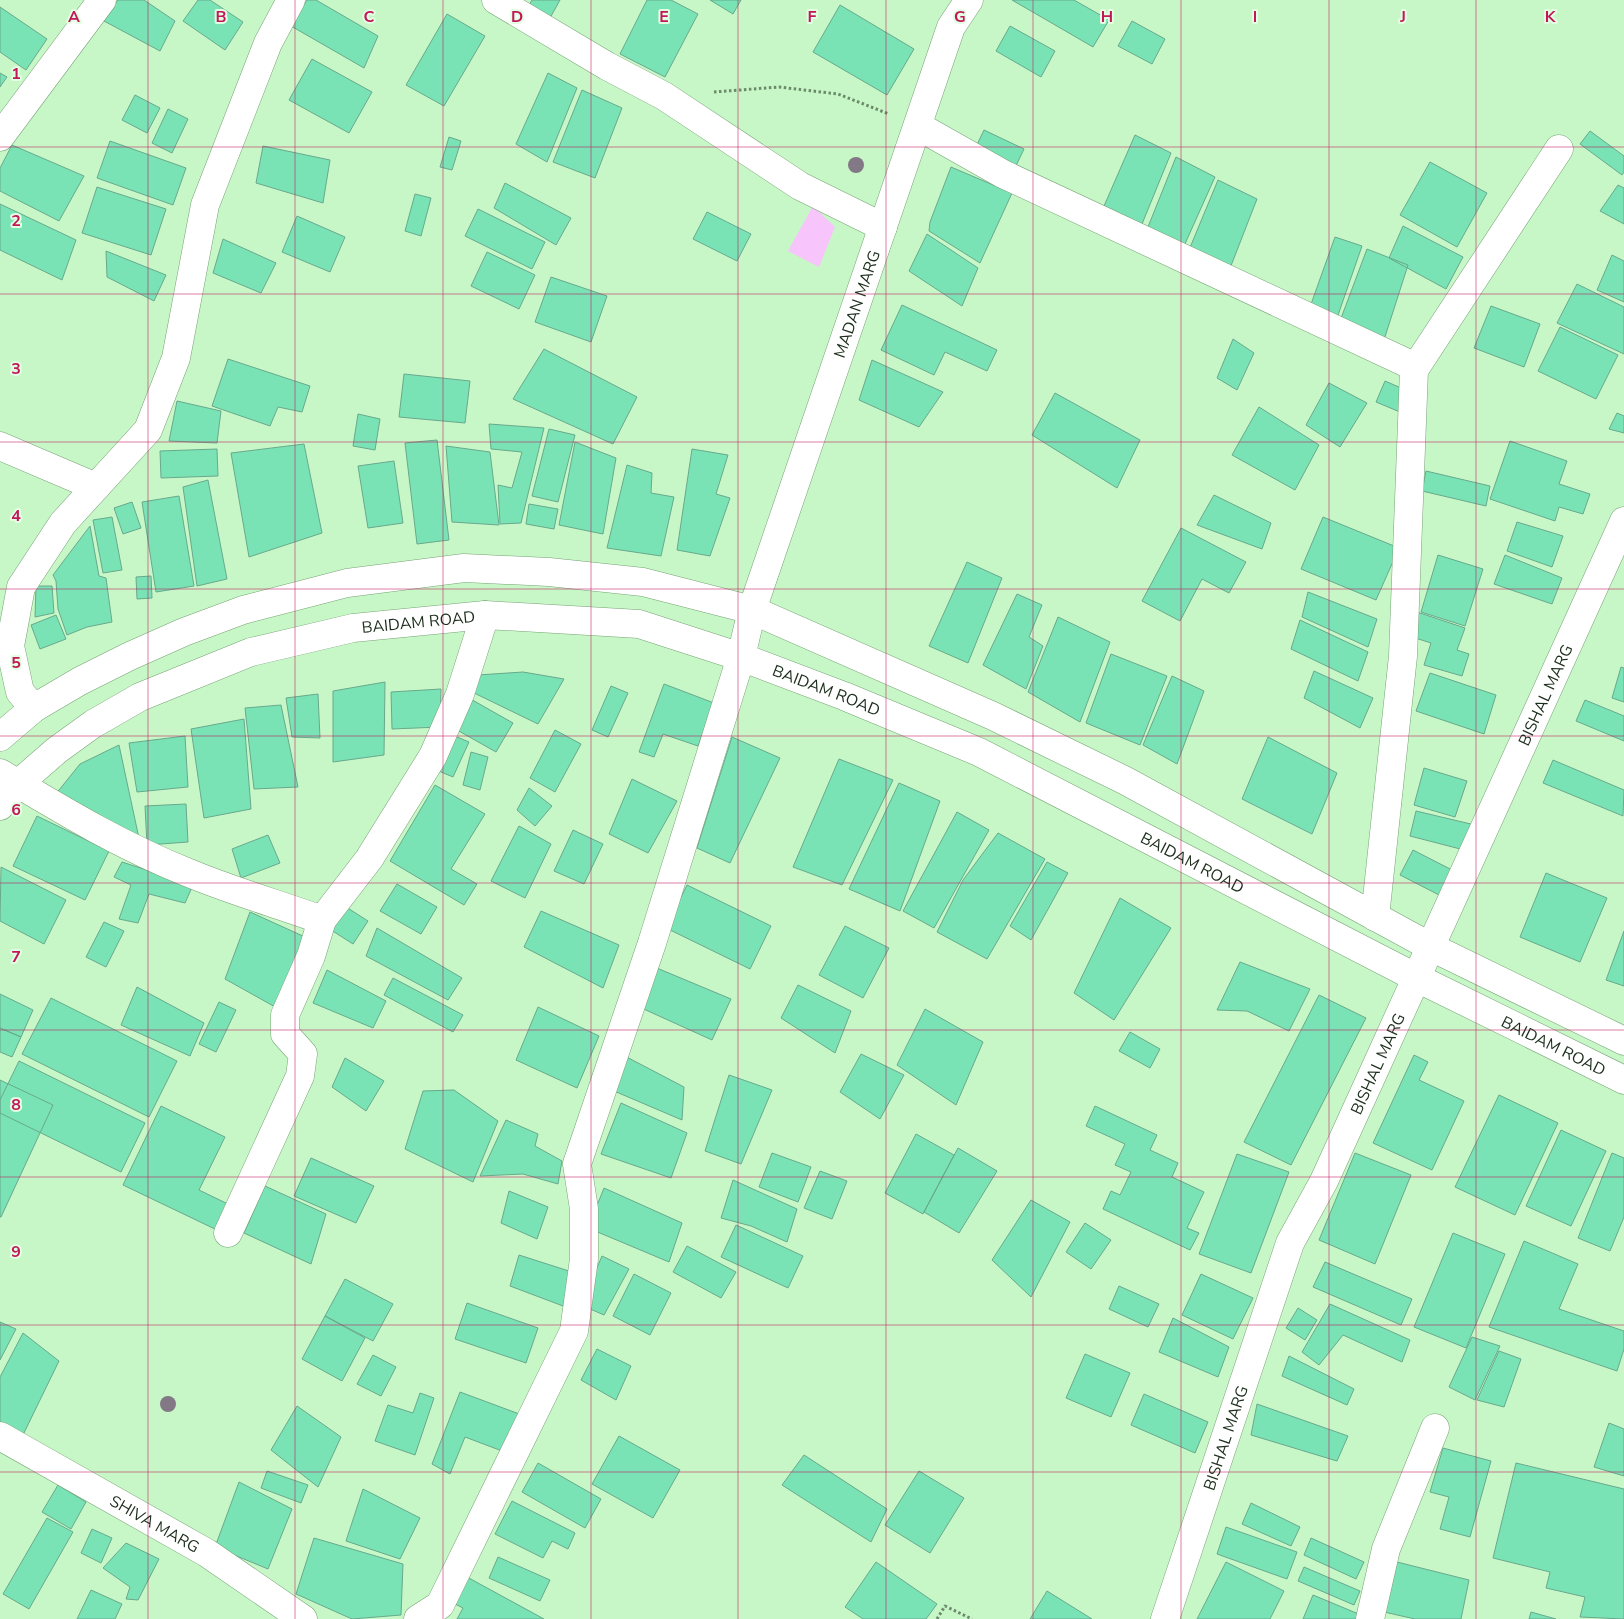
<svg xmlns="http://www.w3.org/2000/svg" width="1624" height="1619" viewBox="0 0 1624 1619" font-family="'Nunito Sans',sans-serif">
  <rect width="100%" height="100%" fill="#c8f7c7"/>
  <!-- green -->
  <path fill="#f7c4fb" d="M813,206l22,21 -16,40 -31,-16z"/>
  <!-- building -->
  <path fill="#79e3b5" stroke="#68a98c" d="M118,0h26l31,21 -15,30 -56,-30z
    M198,0h12l33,22 -18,28 -42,-29z
    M307,0h9l62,36 -14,32 -73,-42z
    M532,0h28l-10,18 -21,-13z
    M647,0h24l27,14 -33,63 -45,-23z
    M710,0h31l-8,14z
    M1012,0h62l35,20 -16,27z
    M840,5l74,44 -27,46 -74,-43z
    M0,7l47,32 -21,31 -26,-18z
    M447,14l38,22 -41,70 -38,-21z
    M1132,21l33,18 -13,25 -34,-18z
    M1010,26l45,25 -14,26 -45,-26z
    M312,59l60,33 -23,41 -60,-33z
    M0,73l7,4 -7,10z
    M548,73l29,15 -30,74 -31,-18z
    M582,90l40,18 -27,70 -42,-16z
    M135,95l25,13 -13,25 -25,-13z
    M168,109l20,10 -16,34 -20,-10z
    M984,130l40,19 -11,23 -40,-19z
    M1590,131l34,25v16l-2,3 -42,-31z
    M1135,135l36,18 -29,71 -38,-18z
    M449,137l12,4 -9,29 -12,-3z
    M110,141l76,27 -13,37 -76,-27z
    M12,145l72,31 -25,45 -59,-30v-23z
    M263,146l67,14 -7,43 -67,-20z
    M1176,157l39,20 -31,69 -36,-19z
    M1430,162l57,31 -30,54 -57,-32z
    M951,167l61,26 -32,70 -51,-32 1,-9z
    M1218,180l39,19 -30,77 -38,-26z
    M505,183l66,35 -15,27 -62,-37z
    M1618,185l6,3v36l-24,-13z
    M97,187l69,22 -15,46 -69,-22z
    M415,194l16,4 -10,38 -16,-5z
    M0,204l76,36 -14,40 -62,-30z
    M478,209l67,33 -13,27 -67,-33z
    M707,212l44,22 -14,27 -44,-22z
    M297,216l48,21 -15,35 -48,-20z
    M1403,226l60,31 -17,32 -57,-31z
    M927,234l51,34 -16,38 -53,-35z
    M1335,237l27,9 -25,72 -27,-11z
    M223,239l53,24 -15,30 -48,-20z
    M1367,249l41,16 -25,78 -43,-22z
    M106,251l60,24 -12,26 -47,-24z
    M487,252l48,23 -16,34 -48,-23z
    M1612,255l12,6v41l-27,-12z
    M551,277l56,19 -16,46 -56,-20z
    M1577,284l47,23v47l-67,-31z
    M902,305l95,45 -10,21 -42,-19 -11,23 -53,-25z
    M1491,306l49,18 -16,43 -50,-19z
    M1560,327l58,28 -22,44 -58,-28z
    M1233,339l21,14 -17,37 -20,-12z
    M544,349l93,48 -24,47 -100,-45z
    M228,359l82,27 -8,26 -24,-5 -8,19 -58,-20z
    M872,360l71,32 -24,35 -60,-27z
    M404,374l66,7 -5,42 -66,-6z
    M1385,381l23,10 -8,21 -24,-10z
    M1329,383l38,20 -27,44 -34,-22z
    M1055,393l85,47 -23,48 -85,-53z
    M177,401l44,10 -4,32 -48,-2z
    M1259,407l60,38 -24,45 -63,-35z
    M1617,413l7,3v17l-15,-4z
    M358,414l22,5 -5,31 -22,-4z
    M489,424l55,4 -23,95 -21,1 -2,-39 14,3 10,-36 -31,-3z
    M549,429l26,6 -17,67 -26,-6z
    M437,440l12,100 -32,4 -12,-101z
    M1510,441l57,20 -8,23 31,10 -7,20 -24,-7 -4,14 -65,-22z
    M575,442l41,16 -13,76 -44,-9z
    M304,444l18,89 -73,24 -18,-104z
    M446,446l44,6 9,73 -47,-3z
    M217,449l1,27 -57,2 -1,-27z
    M692,449l36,6 -12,39 14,4 -20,58 -33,-6z
    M394,461l9,62 -35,5 -10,-62z
    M627,465l25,8 -1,20 23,4 -13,59 -54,-8z
    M1426,471l64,15 -4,20 -64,-15z
    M208,480l19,99 -30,7 -14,-99z
    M1214,495l57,28 -9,26 -65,-24z
    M179,496l15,90 -38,6 -14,-90z
    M132,502l9,26 -18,6 -9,-26z
    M529,504l29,5 -4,20 -28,-5z
    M112,517l10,53 -19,3 -10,-53z
    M1323,517l76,31 -23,52 -75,-31z
    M1517,522l46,14 -11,31 -45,-16z
    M90,526l9,50 7,2 6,44 -25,5 -20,8 -9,-26 -2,-28 -3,-6z
    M1181,528l65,34 -17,31 -27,-14 -22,42 -38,-20z
    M1438,555l45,14 -18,57 -44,-14z
    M1505,555l57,23 -10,26 -58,-20z
    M967,562l35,16 -34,85 -39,-17z
    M151,576l1,22 -15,1 -1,-22z
    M36,586h16l2,27 -19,4z
    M1308,592l69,27 -9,28 -66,-30z
    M1017,594l25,11 -13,32 14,9 -17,43 -43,-24z
    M1417,612l48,16 -8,22 12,4 -7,22 -38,-11 7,-22 -22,-7z
    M56,615l10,24 -26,10 -9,-24z
    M1058,617l52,25 -30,80 -52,-30z
    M1300,620l68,32 -10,29 -67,-32z
    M1111,654l56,22 -27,69 -54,-22z
    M1621,667l3,1v34l-12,-4z
    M1314,671l59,27 -13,30 -56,-30z
    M523,672l41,7 -26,45 -66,-32 6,-17z
    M1430,673l66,22 -12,39 -68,-23z
    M1172,676l32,15 -27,73 -34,-19z
    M385,682l-1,73 -51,7v-71z
    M664,684l50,19 -16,43 -35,-12 -9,23 -15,-5z
    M611,686l17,7 -20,44 -16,-7z
    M441,689l-1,38 -48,2 -1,-37z
    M318,694l2,44 -28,-1 -6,-39z
    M467,697l46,26 -17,29 -46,-26z
    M1585,700l39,16v25l-48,-20z
    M281,705l17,82 -44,2 -9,-81z
    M244,719l7,90 -47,9 -13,-89z
    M555,730l26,14 -26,48 -25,-14z
    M450,734l19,8 -16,35 -19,-8z
    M185,736l3,51 -51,5 -8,-49z
    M732,737l48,21 -50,105 -33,-15z
    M1268,737l69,36 -25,61 -70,-35z
    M119,745l21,98 -89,-43 29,-36z
    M471,752l17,5 -8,33 -17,-5z
    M839,759l54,21 -51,105 -49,-18z
    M1553,760l71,30 -1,26 -80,-33z
    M1424,768l43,13 -12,36 -41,-12z
    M632,779l45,22 -29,52 -39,-19z
    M899,783l41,18 -40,110 -51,-22z
    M435,785l50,29 -34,55 26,15 -13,21 -74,-44z
    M529,788l23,18 -17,20 -18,-16z
    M186,804l2,38 -41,3 -2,-39z
    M1416,811l59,14 -7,26 -58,-15z
    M957,812l32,18 -55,98 -31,-17z
    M37,816l72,35 -24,49 -72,-34z
    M519,826l32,18 -26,54 -34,-17z
    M573,830l30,14 -19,40 -30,-13z
    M998,833l47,26 -58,100 -50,-27 26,-52z
    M268,835l12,28 -39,15 -9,-29z
    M1413,850l43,22 -13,25 -43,-22z
    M122,862l71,23 -8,18 -36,-9 -11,29 -19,-4 12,-34 -17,-8z
    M1047,862l21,11 -37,67 -21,-14z
    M1,867l65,33 -22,44 -44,-23z
    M1546,873l61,25 -27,64 -60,-25z
    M397,884l40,23 -16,27 -41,-23z
    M687,885l84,41 -21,43 -84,-41z
    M1120,898l51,30 -57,92 -40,-27z
    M343,905l25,16 -15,23 -25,-16z
    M541,911l78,34 -16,43 -79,-41z
    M250,912l55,25 -28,71 -52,-29z
    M104,922l20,9 -18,36 -20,-10z
    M845,926l44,22 -26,50 -44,-23z
    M377,928l85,50 -14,22 -82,-44z
    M1624,931v55l-18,-6z
    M1240,962l70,27 -21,42 -42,-20 -30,-1z
    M652,966l79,33 -19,41 -75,-34z
    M327,970l59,31 -13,27 -60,-25z
    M393,978l70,37 -10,17 -69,-37z
    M798,985l53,26 -16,42 -54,-35z
    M137,987l67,36 -14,33 -69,-31z
    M0,994l33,16 -12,27 -21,-9z
    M1319,995l47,23 -75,147 -47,-23z
    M51,998l126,63 -28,56 -127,-63z
    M219,1002l17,8 -20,42 -17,-8z
    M538,1007l61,29 -22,52 -61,-28z
    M925,1009l58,33 -27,63 -59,-40z
    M0,1028l21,9 -9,20 -12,-5z
    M1130,1032l30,17 -10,19 -31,-17z
    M619,1053l65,34 -2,33 -75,-32z
    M861,1054l43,21 -24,44 -40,-27z
    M1414,1055l14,7 -9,18 45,21 -32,69 -59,-27z
    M345,1058l39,23 -18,30 -34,-24z
    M19,1061l126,62 -24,49 -121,-59v-13z
    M729,1075l43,15 -31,74 -36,-13z
    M0,1080l53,25 -52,112h-1z
    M454,1090l44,31 -25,61 -68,-33 18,-58z
    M1499,1095l59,28 -43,92 -60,-28z
    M621,1103l66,30 -16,45 -70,-24z
    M161,1106l64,31 -26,53 33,16 -13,25 -96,-46z
    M1095,1106l62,29 -7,15 28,13 -6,14 32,15 -17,36 12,5 -9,17 -87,-41 8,-18 9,4 11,-23 -16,-7 10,-21 -39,-18z
    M506,1120l32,14 -3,12 27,15 -4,23 -35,-10 -43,2z
    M1561,1130l45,21 -35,75 -45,-20z
    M916,1134l38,21 -31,59 -38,-21z
    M958,1148l39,23 -38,62 -35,-21z
    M772,1153l39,14 -13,35 -39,-15z
    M1355,1153l56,22 -36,89 -56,-24z
    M1612,1153l12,5v59l-14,34 -32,-13z
    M1237,1154l52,18 -38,101 -52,-19z
    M311,1158l63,28 -18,37 -62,-27z
    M820,1171l27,10 -15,38 -28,-11z
    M733,1180l64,29 -10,33 -36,-16 -30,-8z
    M265,1186l61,28 -15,50 -67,-31z
    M604,1188l78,35 -13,39 -81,-34z
    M509,1191l39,16 -11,32 -36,-16z
    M1031,1200l39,22 -39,75 -39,-37z
    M1085,1223l26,17 -20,29 -25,-17z
    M736,1225l67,31 -15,32 -67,-31z
    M1453,1233l52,21 -39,94 -52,-21z
    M1524,1241l54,23 -19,45 65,22v18l-7,22 -128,-44z
    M687,1246l49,26 -15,26 -48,-26z
    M519,1255l53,17 -9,34 -53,-20z
    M602,1256l27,13 -25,46 -23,-10z
    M1325,1262l87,37 -11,26 -88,-38z
    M634,1274l37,19 -21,42 -37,-19z
    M1201,1274l52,24 -20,41 -51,-24z
    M345,1279l48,25 -20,37 -48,-25z
    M1119,1286l40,18 -11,23 -39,-18z
    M467,1303l71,25 -12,35 -71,-24z
    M1330,1304l80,36 -8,22 -59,-27 -24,30 -17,-13z
    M1298,1308l19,12 -12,20 -19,-12z
    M325,1316l40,22 -23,43 -40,-22z
    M1173,1318l56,29 -11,30 -59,-25z
    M0,1322l16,7 -16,31z
    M23,1333l36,28 -38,78 -21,-13v-49z
    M1472,1337l28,9 -25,54 -26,-13z
    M597,1349l34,17 -15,34 -35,-20z
    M1499,1351l22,8 -17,48 -27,-7z
    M1085,1354l45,19 -19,44 -45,-19z
    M373,1355l23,12 -15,29 -24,-12z
    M1289,1356l65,33 -7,16 -65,-29z
    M460,1392l62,23 -20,36 -37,-14 -15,37 -18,-10z
    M420,1393l14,5 -19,57 -40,-14 13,-36 25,8z
    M1144,1394l64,28 -13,31 -64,-28z
    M1257,1404l91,32 -11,25 -86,-26z
    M297,1406l44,31 -23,50 -47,-37z
    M1609,1423l15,6v47l-30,-9z
    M619,1436l61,34 -27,48 -61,-34z
    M1443,1448l48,13 -21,76 -30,-8 9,-32 -19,-5z
    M804,1455l83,54 -16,33 -89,-57z
    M538,1463l63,36 -16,29 -63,-36z
    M1516,1463l108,26v130l-44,-2 5,-20 -39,-9 4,-16 -57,-14z
    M267,1471l41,14 -7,18 -40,-15z
    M919,1471l45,27 -34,55 -45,-28z
    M239,1482l53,27 -24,60 -53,-22z
    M58,1485l28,17 -15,27 -29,-17z
    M363,1489l57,29 -20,41 -54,-18z
    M512,1501l63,32 -7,16 -16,-8 -9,17 -48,-24z
    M1251,1503l49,24 -9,19 -49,-22z
    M47,1518l26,14 -44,77 -26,-15z
    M1226,1527l71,25 -10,27 -70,-25z
    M92,1529l20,9 -11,25 -20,-10z
    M314,1538l89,26 -2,51 -49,4 -56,-25z
    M1311,1538l53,24 -8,17 -52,-24z
    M126,1543l33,16 -21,41 -12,-1 4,-12 -27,-19z
    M498,1557l52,23 -10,21 -51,-23z
    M1393,1561l76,19 -8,39h-46l-31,-7z
    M876,1562l61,42 -11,15h-63l-18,-12z
    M1226,1562l58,29 -14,28h-73z
    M1304,1567l56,24 -6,14 -56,-24z
    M467,1577l77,42h-87l6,-11 -10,-5z
    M91,1590l31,14 -7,15h-38z
    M1047,1591l45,28h-62z
    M1313,1595l48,20 -2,4h-56z
    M1531,1612l25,7h-27z"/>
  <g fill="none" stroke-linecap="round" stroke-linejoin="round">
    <defs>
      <g id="street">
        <path d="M496,0l111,66 57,30 136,90 83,41"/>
        <path d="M918,126l85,48 406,190 5,6"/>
        <path d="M0,137l102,-137"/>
        <path d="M0,446l96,41"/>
        <path d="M34,708l-14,-16 -10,-46 11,-59 42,-64 85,-93 28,-72 29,-153 63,-162 23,-43"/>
        <path d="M0,773c62,37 121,73 189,100 43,18 89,31 133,47l47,-61 64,-103 27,-62 25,-79"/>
        <path d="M1375,917l28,-261 11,-286 145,-221"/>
        <path d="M228,1233l72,-157 3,-22 -18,-20v-19l26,-59 11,-36"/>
        <path id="s1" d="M0,1436l207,117 96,66"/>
        <path id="s2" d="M418,1619l22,-14 134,-274 10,-72v-50l-7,-45 75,-221 89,-286 11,-47 199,-583 18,-27"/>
        <path id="s3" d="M1165,1619l125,-376 34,-62 300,-660"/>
        <path d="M1370,1619l16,-70 49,-121"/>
      </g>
      <g id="primary">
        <path d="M0,737l34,-29 46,-27 50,-25 54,-24 59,-22 104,-27 117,-15 85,4 94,10 109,28 241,106 133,65 305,166 193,94"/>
        <path id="s4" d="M0,806l18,-22 39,-34 36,-26 47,-27 111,-45 102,-24 132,-13 154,9 102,33 103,39 135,56 438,226 207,102"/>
      </g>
    </defs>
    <!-- street casing -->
    <use href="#street" stroke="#77a376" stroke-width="29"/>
    <!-- primary casing -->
    <use href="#primary" stroke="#77a376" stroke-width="29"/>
    <!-- path -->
    <path stroke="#6b8a6b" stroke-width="3" stroke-dasharray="2.5 2.5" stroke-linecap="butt" d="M714,92l65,-5 59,7 51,20
      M937,1619l8,-13 27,13"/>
    <!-- street -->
    <use href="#street" stroke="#fff" stroke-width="28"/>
    <!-- primary -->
    <use href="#primary" stroke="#fff" stroke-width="28"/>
  </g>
  <!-- trees -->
  <g fill="#837885">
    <circle cx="856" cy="165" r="8"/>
    <circle cx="168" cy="1404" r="8"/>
  </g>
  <!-- grid -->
  <path fill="none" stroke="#c2185b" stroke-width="1" stroke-opacity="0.55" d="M148,0v1619M295,0v1619M443,0v1619M591,0v1619M738,0v1619M886,0v1619M1033,0v1619M1181,0v1619M1329,0v1619M1476,0v1619M0,147h1624M0,294h1624M0,442h1624M0,589h1624M0,736h1624M0,883h1624M0,1030h1624M0,1177h1624M0,1325h1624M0,1472h1624"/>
  <g text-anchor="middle" stroke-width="4" stroke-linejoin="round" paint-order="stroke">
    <!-- street labels -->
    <g font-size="16" fill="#1c2e1c" stroke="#e3ffe2">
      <text dy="6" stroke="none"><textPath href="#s2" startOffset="1404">MADAN MARG</textPath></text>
      <text dy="6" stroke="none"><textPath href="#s4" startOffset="469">BAIDAM ROAD</textPath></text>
      <text dy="6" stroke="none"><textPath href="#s4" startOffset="889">BAIDAM ROAD</textPath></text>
      <text dy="6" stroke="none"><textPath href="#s3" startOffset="1001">BISHAL MARG</textPath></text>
      <text dy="6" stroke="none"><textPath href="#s4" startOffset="1294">BAIDAM ROAD</textPath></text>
      <text dy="6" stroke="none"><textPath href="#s4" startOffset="1699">BAIDAM ROAD</textPath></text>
      <text dy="6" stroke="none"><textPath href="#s3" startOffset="596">BISHAL MARG</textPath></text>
      <text dy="6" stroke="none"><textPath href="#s3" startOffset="191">BISHAL MARG</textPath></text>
      <text dy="6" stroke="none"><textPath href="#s1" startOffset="178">SHIVA MARG</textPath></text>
    </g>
  </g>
  <g font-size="16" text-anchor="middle" font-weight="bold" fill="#c2185b" stroke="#e3ffe2" stroke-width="4" stroke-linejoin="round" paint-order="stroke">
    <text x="74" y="22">A</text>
    <text x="221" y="22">B</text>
    <text x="369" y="22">C</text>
    <text x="517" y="22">D</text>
    <text x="664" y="22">E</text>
    <text x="812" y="22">F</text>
    <text x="960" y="22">G</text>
    <text x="1107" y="22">H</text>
    <text x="1255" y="22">I</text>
    <text x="1403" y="22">J</text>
    <text x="1550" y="22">K</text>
    <text x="16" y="79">1</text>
    <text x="16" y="226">2</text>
    <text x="16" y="374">3</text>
    <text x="16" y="521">4</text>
    <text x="16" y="668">5</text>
    <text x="16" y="815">6</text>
    <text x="16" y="962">7</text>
    <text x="16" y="1110">8</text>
    <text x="16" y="1257">9</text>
  </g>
</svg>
